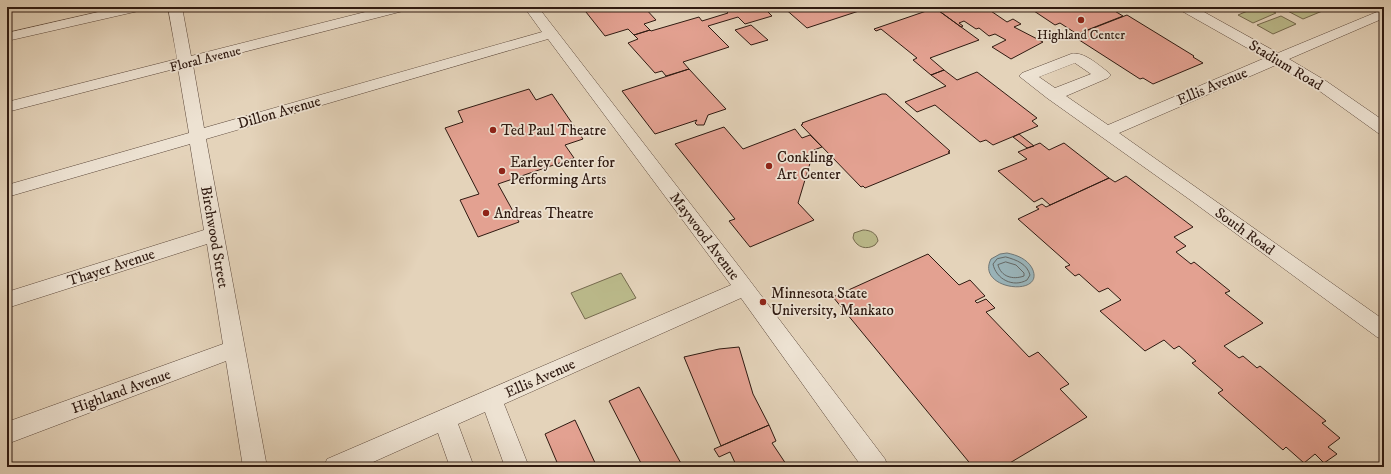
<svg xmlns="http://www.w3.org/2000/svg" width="1391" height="474" viewBox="0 0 1391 474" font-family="'IM FELL DW Pica',serif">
  <rect width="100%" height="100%" fill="#e4d3ba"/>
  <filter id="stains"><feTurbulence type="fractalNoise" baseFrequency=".005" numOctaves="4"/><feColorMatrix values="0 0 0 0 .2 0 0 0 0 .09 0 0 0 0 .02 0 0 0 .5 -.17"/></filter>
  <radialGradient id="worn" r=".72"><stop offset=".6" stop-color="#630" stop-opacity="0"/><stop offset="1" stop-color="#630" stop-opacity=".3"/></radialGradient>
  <!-- green -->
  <path fill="#bbba8b" stroke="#756a4e" d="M1257,7h7l12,6 -23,10 -15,-8z
    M1280,7h52l-29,12z
    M1281,16l15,8 -23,10 -16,-9z
    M863,230c7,0 14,3 15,11l-3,4c-8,5 -18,3 -22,-7l1,-5z
    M621,273l15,25 -51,21 -14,-26z"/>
  <!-- water -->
  <path fill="#9ab5bb" stroke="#6f7777" d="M1007,253c10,2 20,6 25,15 15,30 -57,22 -41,-9l9,-5z"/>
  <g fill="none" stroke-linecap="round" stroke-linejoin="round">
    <!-- shore -->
    <path stroke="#646866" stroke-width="1" d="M1006,257c11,3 21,7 24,18l-3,5c-14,8 -31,-1 -34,-16l4,-5z
      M1006,262l10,3 8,8v3c-11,4 -23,1 -26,-11z"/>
  </g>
  <!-- building -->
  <path fill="#e3a191" stroke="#2f1a11" d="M582,7h62l12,13 -12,4 6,6 -16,5 -6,-6 -23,7z
    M727,7h46l-8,2 7,7 -27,8 -7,-7 -30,9 21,21 -46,15 6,7 -23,7 -4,-5 -7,2 -27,-30 10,-4 -4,-4 16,-5 1,1 48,-14 3,4 26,-8 -5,-5z
    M783,7h80l2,2 -58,19z
    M937,7h48l22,15 6,-3 8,5 -7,3 29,15 -32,17 -19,-12 14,-7 -11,-6 -6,2 -10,-8 -3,1 -12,-8 -5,2 4,3 -2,1 -26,-19z
    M1028,7h80l15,9 -46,18 -17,-11 -5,2z
    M935,8l44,32 -49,18 14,12 -13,5 -18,-15 4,-2 -36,-29 -5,2 -2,-2z
    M1127,15l67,41 -1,1 10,6 -50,21 -10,-6 -3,1 -67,-43z
    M751,25l17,15 -17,5 -16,-15z
    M689,69l37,40 -18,6 -4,10h-7l-2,-2 2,-3 -42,14 -33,-43z
    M944,70l13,10 20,-8 60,46 -5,3 6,5 -45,19 -7,-5 -6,2 -45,-37 -18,7 -12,-10 41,-16 -15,-11z
    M529,89l7,11 16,-6 31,45 -18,6 9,13 -76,26 21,38 -41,15 -18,-37 19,-6 -34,-66 18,-6 -5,-11z
    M882,94h4l64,57 -2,1 2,1 -85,35 -2,-2 -2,1 -60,-62 2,-1 -1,-1z
    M724,127l19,22 52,-20 7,9 8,-3 12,12 -8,3 -16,53 16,17 -64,27 -21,-26 6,-2 -60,-75z
    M1019,134l15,12 -7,2 -14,-11z
    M1040,143l9,7 15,-7 45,35 -59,27 -8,-7 -8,4 -36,-31 29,-12 -9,-7z
    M1126,176l67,51 -19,10 12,9 -10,6 15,12 3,-2 36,29 -5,2 38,30 -39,23 15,12 4,-2 14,12 3,-2 66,55 -4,2 18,15 -12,9 9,7 -13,9 -9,-9 -11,9 -18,-16 -3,3 -65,-57 5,-3 -31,-27 4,-2 -17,-15 -5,3 -10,-9 -19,11 -45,-40 21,-11 -13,-12 -9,4 -20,-18 -4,2 -10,-9 5,-2 -52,-46 21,-10 -3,-2 6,-3 4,3 63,-29 6,4z
    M928,254l31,31 11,-5 15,16 -10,5 2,2 9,-4 9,9 -9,4 43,45 9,-5 31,32 -9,5 27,28 -84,50h-30l-140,-170z
    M739,347l14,47 16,31 -48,21 -37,-89 35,-8z
    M639,387l44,80h-40l-34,-66z
    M575,420l22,47h-38l-14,-33z
    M769,425l7,16 -4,2 16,24h-51l-7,-15 -11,5 -5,-8z"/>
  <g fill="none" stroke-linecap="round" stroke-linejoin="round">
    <defs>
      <path id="minor" d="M120,7h25l-2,3 -136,31v-8z
        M168,7h14l9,49 194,-49h24l-2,3 -214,55 11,63 338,-96 -18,-25h14l203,262 144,190 3,8h-26l-121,-169 -237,106 25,63h-24l-20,-55 -27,12 16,43h-24l-12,-34 -76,34h-38l3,-8 404,-174 -183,-246 -342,100 61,328h-24l-17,-106 -219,83v-22l216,-78 -16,-100 -200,64v-16l197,-62 -14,-86 -183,53v-12l182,-52 -11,-65 -171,44v-10l170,-43z
        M1178,7h17l83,46 106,-44v9l-95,41 37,22 58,40v13l-6,-1 -64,-46 -38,-22 -157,68 265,187v20l-7,-3 -188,-138 -142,-101 -28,-22 3,-3 49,-19c13,-3 27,11 37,18l3,3 -3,3 -42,18 42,29 157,-67 -85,-48zM1075,63l16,11 -36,14 -16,-11z"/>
    </defs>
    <!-- minor casing -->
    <use href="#minor" stroke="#5c483b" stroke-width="1"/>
    <!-- minor -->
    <use href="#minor" fill="#ede2d2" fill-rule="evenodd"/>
  </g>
  <!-- markers -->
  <g fill="#8f2418" stroke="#ede2d2" stroke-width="1.5">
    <circle cx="1081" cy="20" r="4"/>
    <circle cx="493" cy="130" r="4"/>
    <circle cx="769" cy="166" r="4"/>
    <circle cx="502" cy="171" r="4"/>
    <circle cx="486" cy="213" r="4"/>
    <circle cx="763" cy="302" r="4"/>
  </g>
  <g text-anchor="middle" stroke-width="3.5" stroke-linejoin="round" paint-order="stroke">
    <!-- far-poi labels -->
    <g font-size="13" fill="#2f1a11" stroke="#ede2d2">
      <text x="1081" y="39">Highland Center</text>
    </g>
    <!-- far-street labels -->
    <g font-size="13" fill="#2f1a11" stroke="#ede2d2">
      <text transform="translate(205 58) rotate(-14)" y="5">Floral Avenue</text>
    </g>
    <!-- street labels -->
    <g font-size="15" fill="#2f1a11" stroke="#ede2d2">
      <text transform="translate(1286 65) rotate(31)" y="5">Stadium Road</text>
      <text transform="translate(1212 86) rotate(-23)" y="5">Ellis Avenue</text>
      <text transform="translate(279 112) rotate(-16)" y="5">Dillon Avenue</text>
      <text transform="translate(1245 231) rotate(36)" y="5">South Road</text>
      <text transform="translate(705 236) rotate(53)" y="5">Maywood Avenue</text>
      <text transform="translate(215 237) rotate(80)" y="5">Birchwood Street</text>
      <text transform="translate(111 267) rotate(-18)" y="5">Thayer Avenue</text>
      <text transform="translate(540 378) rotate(-24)" y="5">Ellis Avenue</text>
      <text transform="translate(121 391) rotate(-20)" y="5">Highland Avenue</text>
    </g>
    <!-- poi labels -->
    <g font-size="15" fill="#2f1a11" stroke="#ede2d2" text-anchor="start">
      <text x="501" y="135">Ted Paul Theatre</text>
      <text x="777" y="162">Conkling<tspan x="777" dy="17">Art Center</tspan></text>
      <text x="510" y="167">Earley Center for<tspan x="510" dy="17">Performing Arts</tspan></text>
      <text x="494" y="218">Andreas Theatre</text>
      <text x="771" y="298">Minnesota State<tspan x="771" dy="17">University, Mankato</tspan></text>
    </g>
  </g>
  <!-- margin -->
  <rect width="1391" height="474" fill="none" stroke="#e4d3ba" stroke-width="24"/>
  <rect x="8" y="8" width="1375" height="458" fill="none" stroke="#2f1a11" stroke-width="2"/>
  <rect x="12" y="12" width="1367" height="450" fill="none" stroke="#2f1a11"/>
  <rect width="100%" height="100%" filter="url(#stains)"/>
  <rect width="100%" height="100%" fill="url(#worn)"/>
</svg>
